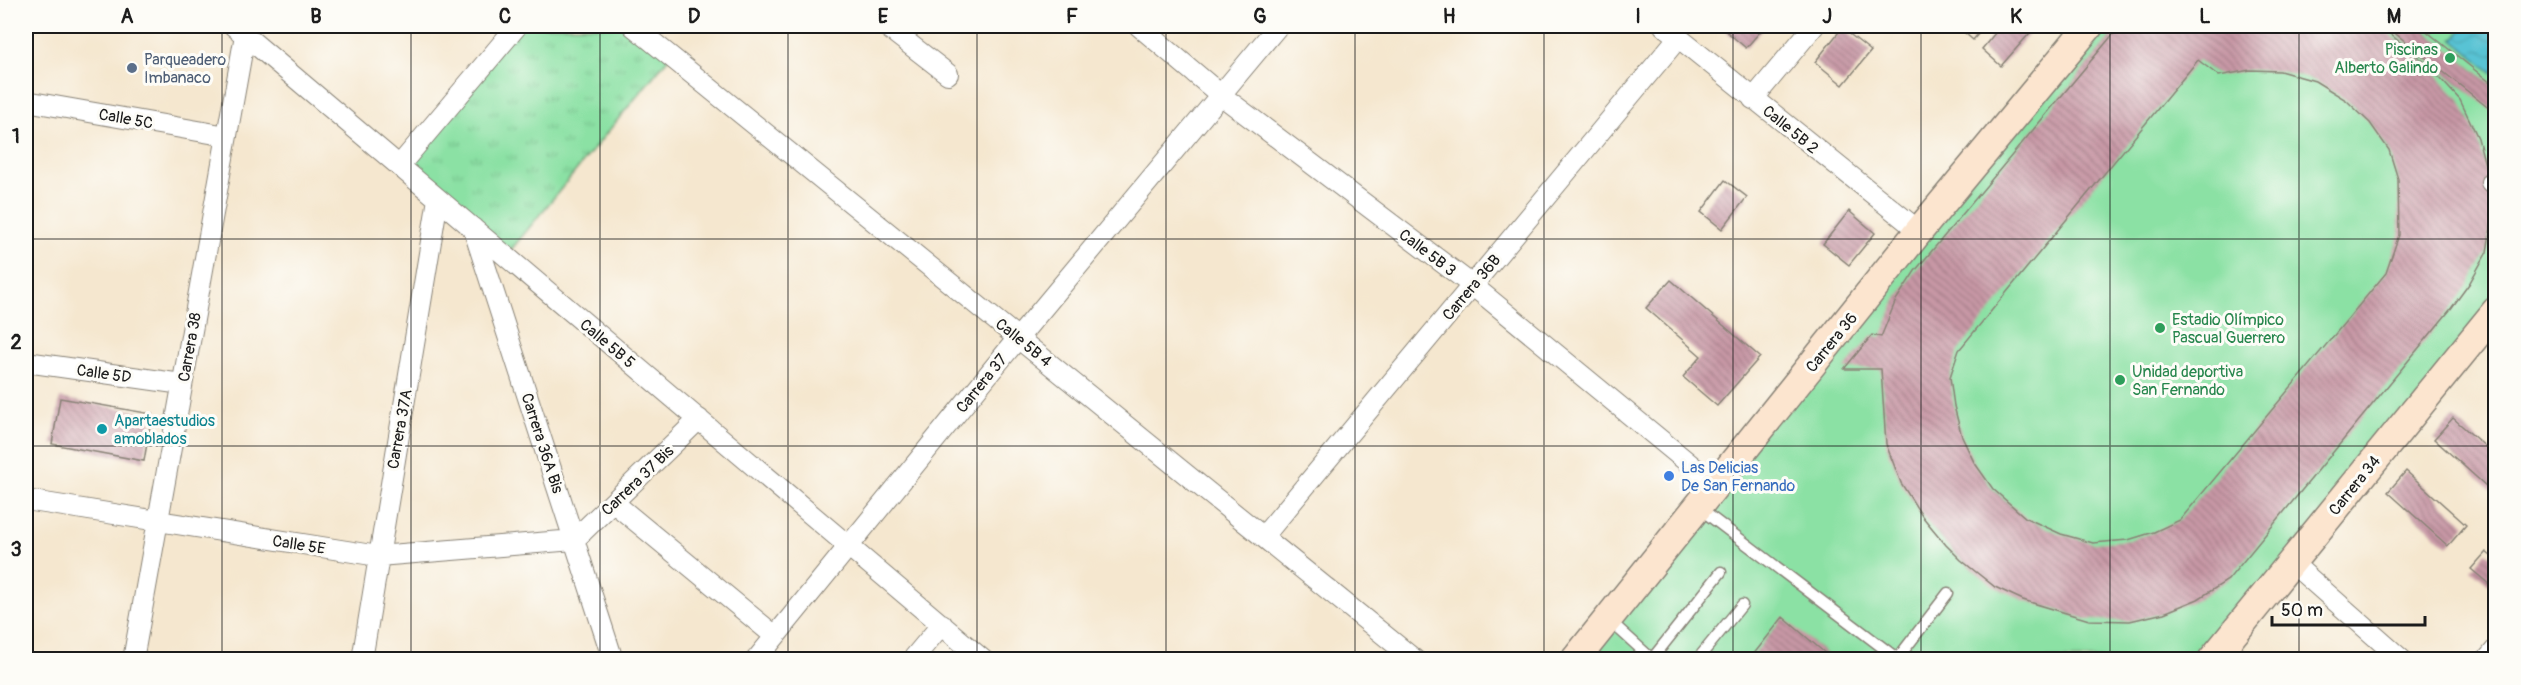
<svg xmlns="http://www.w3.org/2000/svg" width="2521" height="685" viewBox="0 0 2521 685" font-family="Pangolin,sans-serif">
  <defs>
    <pattern id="grass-tufts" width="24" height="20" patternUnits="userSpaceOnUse" patternTransform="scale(1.5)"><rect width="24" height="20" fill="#8be1a4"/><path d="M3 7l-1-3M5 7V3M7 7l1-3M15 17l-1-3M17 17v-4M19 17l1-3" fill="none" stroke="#77c08d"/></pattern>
    <pattern id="water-waves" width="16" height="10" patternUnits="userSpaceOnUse" patternTransform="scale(1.5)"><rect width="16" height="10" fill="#59c3d4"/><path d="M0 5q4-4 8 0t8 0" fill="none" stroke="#4da7b5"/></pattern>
    <pattern id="building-back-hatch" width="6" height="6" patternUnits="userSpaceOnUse" patternTransform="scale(1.5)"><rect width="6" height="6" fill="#c898a6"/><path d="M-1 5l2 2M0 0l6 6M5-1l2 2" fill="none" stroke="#a27b86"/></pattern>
  </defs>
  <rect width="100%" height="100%" fill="#fdfcf7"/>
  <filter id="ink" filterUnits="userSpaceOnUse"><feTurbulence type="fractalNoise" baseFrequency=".0167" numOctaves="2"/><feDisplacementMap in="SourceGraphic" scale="12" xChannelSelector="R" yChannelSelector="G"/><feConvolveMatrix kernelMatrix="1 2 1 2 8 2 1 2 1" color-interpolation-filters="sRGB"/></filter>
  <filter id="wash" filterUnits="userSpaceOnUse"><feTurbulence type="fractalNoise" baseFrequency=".008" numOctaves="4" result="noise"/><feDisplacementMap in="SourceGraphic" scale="24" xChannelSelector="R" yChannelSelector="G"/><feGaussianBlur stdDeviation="1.35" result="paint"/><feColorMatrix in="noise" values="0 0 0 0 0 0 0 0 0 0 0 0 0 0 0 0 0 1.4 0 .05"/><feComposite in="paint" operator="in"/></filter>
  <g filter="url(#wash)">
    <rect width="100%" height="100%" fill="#f5e7cf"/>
    <!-- grass -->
    <path fill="url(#grass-tufts)" stroke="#547e60" stroke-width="1.5" d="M517,26h116l37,30 -164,200 -107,-90z"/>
    <!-- pitch -->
    <path fill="#8be1a4" stroke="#547e60" stroke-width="1.5" d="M2089,26h406v285l-283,348 -637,1z"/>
    <!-- water -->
    <path fill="url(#water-waves)" stroke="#3a7078" stroke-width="1.5" d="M2465,26h30v49l-42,-35z"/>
    <g id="blocks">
      <!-- building -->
      <path fill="url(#building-back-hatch)" fill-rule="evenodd" d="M1720,26h45l-19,22z
        M1957,26h28l-12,14z
        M1988,26h48l-35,40 -19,-17 14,-17z
        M2120,26h260l47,38 33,36 18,38 17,65 -8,49 -18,32 -19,26 -222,270 -30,19 -34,14 -34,8 -41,-1 -66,-20 -28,-13 -34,-27 -15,-15 -24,-29 -21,-33 -15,-39 -5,-75h-37l28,-34 9,2 15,-37 19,-29zM2198,60l21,16 31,-6 30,1 35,10 31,19 24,23 19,27 9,29 1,56 -13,38 -206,247 -26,12 -26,8 -35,3 -32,-9 -35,-16 -33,-29 -19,-27 -12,-25 -8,-31 -4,-29 9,-27z
        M2386,26h34l76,61v27z
        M1842,28l29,23 -28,34 -28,-23z
        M1725,180l22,17 -25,32 -21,-17z
        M1849,211l26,22 -26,32 -26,-21z
        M1671,280l89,77 -43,49 -34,-29 18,-21 -55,-48z
        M60,398l92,16 -8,47 -92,-17z
        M2453,418l43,38v39l-62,-56z
        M2406,471l60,54 -18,21 -60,-54z
        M2486,552l10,8v30l-25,-21z
        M1783,617l50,43h-84z"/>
    </g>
  </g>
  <g filter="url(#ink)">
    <use href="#blocks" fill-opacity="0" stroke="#888276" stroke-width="1.5"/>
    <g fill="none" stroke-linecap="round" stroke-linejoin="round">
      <defs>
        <path id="lane" d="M1699,508l200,152
          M1609,620l44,40
          M1898,658l50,-65
          M1652,659l69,-87
          M1697,660l45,-55"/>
        <path id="street" d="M234,26l749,634
          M633,26l782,634
          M886,26l62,48
          M1139,26l83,70 250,189 242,199
          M1664,26l255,205
          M1753,99l61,-73
          M26,101l201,35
          M399,166l118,-140
          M2491,182l5,-3
          M473,228l140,432
          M26,362l156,22
          M26,500l352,56 196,-16 125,-121
          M614,503l161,133
          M1263,537l415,-499
          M2291,562l111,98
          M133,660l112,-625
          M362,660l76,-461
          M756,660l262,-322 260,-312
          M912,660l30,-36
          M2487,660l9,-11"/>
        <path id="secondary" d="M1575,660l344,-429 170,-205
          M2212,660l284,-349"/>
      </defs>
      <!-- lane casing -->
      <use href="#lane" stroke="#888276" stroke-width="13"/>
      <!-- street casing -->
      <use href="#street" stroke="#888276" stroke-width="22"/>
      <!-- secondary casing -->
      <use href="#secondary" stroke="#888276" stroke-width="31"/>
      <!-- lane -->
      <use href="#lane" stroke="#fff" stroke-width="10"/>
      <!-- street -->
      <use href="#street" stroke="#fff" stroke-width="20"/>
      <!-- secondary -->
      <use href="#secondary" stroke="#fce5cf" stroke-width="28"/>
    </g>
  </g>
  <!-- grid -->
  <path fill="none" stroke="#1c1c1c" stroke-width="1.5" stroke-opacity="0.55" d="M222,26v634M411,26v634M600,26v634M788,26v634M977,26v634M1166,26v634M1355,26v634M1544,26v634M1733,26v634M1921,26v634M2110,26v634M2299,26v634M26,239h2470M26,446h2470"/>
  <!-- markers -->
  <g fill="#2e9e5b" stroke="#fdfcf7" stroke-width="2">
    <circle cx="2450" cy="58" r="6"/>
    <circle cx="2160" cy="328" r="6"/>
    <circle cx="2120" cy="380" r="6"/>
  </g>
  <circle fill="#5c6f8a" stroke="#fdfcf7" stroke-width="2" cx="132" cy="68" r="6"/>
  <circle fill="#0f9aa8" stroke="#fdfcf7" stroke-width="2" cx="102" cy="429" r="6"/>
  <circle fill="#3f7fe0" stroke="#fdfcf7" stroke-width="2" cx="1669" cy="476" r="6"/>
  <g text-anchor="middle" stroke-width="6" stroke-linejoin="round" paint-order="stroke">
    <!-- leisure labels -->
    <g font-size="16" fill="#27864d" stroke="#fdfcf7" text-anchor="start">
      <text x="2438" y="55" text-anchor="end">Piscinas<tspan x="2438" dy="18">Alberto Galindo</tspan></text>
      <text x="2172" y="325">Estadio Olímpico<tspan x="2172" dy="18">Pascual Guerrero</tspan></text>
      <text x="2132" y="377">Unidad deportiva<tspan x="2132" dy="18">San Fernando</tspan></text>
    </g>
    <!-- service labels -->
    <g font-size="16" fill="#4e5e75" stroke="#fdfcf7" text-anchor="start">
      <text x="144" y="65">Parqueadero<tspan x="144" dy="18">Imbanaco</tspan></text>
    </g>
    <!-- street labels -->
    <g font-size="16" fill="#1c1c1c" stroke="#fdfcf7">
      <text transform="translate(126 118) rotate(10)" y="6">Calle 5C</text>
      <text transform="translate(1791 129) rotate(39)" y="6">Calle 5B 2</text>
      <text transform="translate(1428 252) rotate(37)" y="6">Calle 5B 3</text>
      <text transform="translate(1471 287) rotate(-50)" y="6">Carrera 36B</text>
      <text transform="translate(1024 342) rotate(39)" y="6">Calle 5B 4</text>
      <text transform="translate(1831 342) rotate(-51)" y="6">Carrera 36</text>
      <text transform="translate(608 343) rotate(40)" y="6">Calle 5B 5</text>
      <text transform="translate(189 347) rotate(-80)" y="6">Carrera 38</text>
      <text transform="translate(104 373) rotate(8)" y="6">Calle 5D</text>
      <text transform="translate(981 383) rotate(-51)" y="6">Carrera 37</text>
      <text transform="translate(399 429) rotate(-80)" y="6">Carrera 37A</text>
      <text transform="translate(543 443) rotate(72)" y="6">Carrera 36A Bis</text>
      <text transform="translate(637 480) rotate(-44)" y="6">Carrera 37 Bis</text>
      <text transform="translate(2354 485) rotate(-51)" y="6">Carrera 34</text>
      <text transform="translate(299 544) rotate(9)" y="6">Calle 5E</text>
    </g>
    <!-- culture labels -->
    <g font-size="16" fill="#0d838f" stroke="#fdfcf7" text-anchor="start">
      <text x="114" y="426">Apartaestudios<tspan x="114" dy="18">amoblados</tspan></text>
    </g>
    <!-- shop labels -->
    <g font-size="16" fill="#366cbe" stroke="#fdfcf7" text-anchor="start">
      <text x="1681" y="473">Las Delicias<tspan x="1681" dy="18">De San Fernando</tspan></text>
    </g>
  </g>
  <!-- margin -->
  <rect width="2521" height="685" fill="none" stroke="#fdfcf7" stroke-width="66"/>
  <!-- scale -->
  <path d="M2272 616v9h153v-9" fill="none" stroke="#1c1c1c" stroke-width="3"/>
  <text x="2281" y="616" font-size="18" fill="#1c1c1c" stroke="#fdfcf7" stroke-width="4.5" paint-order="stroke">50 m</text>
  <rect x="33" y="33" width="2455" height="619" fill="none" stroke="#1c1c1c" stroke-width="2"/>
  <g font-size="20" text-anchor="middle" font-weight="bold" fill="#1c1c1c">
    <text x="127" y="23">A</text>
    <text x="316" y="23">B</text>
    <text x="505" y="23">C</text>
    <text x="694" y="23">D</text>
    <text x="883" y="23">E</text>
    <text x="1072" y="23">F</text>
    <text x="1260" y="23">G</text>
    <text x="1449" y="23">H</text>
    <text x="1638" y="23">I</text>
    <text x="1827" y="23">J</text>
    <text x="2016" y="23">K</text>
    <text x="2205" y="23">L</text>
    <text x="2394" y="23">M</text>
    <text x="16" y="143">1</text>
    <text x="16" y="349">2</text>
    <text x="16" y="556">3</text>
  </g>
</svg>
